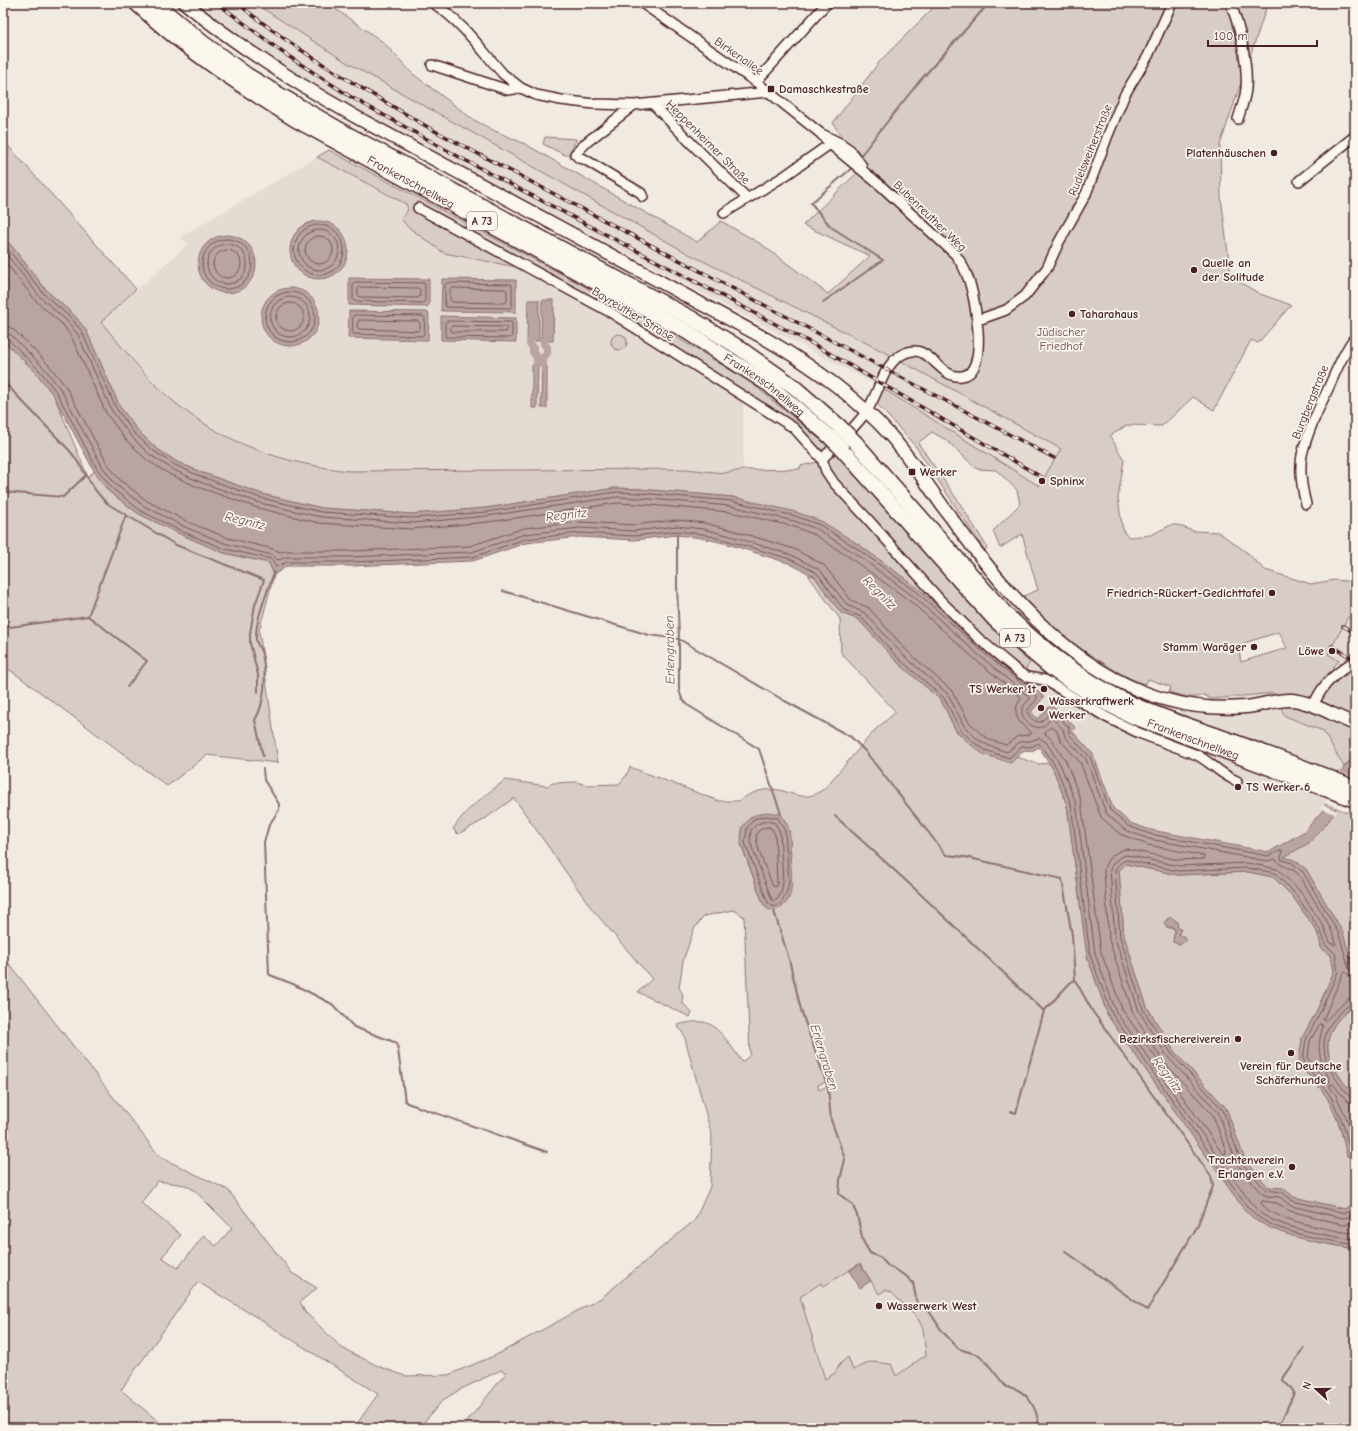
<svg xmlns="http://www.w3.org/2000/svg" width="1358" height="1431" viewBox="0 0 1358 1431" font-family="'Comic Neue',sans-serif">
  <rect width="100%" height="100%" fill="#f0eae0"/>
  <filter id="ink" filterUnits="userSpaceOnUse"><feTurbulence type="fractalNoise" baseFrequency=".025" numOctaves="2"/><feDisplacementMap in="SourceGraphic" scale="8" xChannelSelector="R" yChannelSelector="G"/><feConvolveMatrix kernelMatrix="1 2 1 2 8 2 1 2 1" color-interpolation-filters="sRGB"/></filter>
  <g filter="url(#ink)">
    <!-- built -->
    <path fill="#e4dbd2" d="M196,3h58l92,59 343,192 201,101 171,94 -22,37 -157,-98 -559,-296 -66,-42z
      M317,157l89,47 2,3v4l-7,8 43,34 83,16 80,44 136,86v71l-19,3 -39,-4 -337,2 -30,-4 -50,-12 -22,-8 -39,-21 -34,-25 -18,-18 -55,-61 88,-78 -8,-7z
      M1348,617l7,5v49l-10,5 -13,-8 -4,-14z
      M1030,663l26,19 52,31 33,15 70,-29 62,-6 12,23 38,15 21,36 -22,44 -17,20 -36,21 -118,-22 -21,-7 -17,-15 -20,-54 -21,-23 3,-3 -24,-23 -13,14 -8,-8 -10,-34z
      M860,1263l19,31 6,-4 6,2 27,27 5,10 3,26 -30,21 -5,-12 -20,-2 -18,9 -5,-13 -8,6 -5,9 -10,7 -25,-83 21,-15 3,4z"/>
    <!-- green -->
    <path fill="#d8ccc6" stroke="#917678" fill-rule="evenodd" d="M254,3h73l56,39 30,32 61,46 21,11 30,13 172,98 24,-21 40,23 67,50 42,-38 -67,-31 58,-56 -28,-46 47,-62 58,-58h330l-48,142 1,52 10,80 29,17 31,11 -33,38 -7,-3 -37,70 -21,-13 -31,29 -35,-1 -17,11 14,24 -6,38 4,28 3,8 4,3 22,-2 20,-10h6l16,6 25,1 31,22 5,6 11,10 46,14 23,-4 21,2v40l-7,-5 -20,37 11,7 -6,6 1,2 11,7 10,-5v84l-11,12 -21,-36 -38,-15 -12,-23 -62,6 -7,-4c-11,5 -24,0 -35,-3l2,-5 -23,-8 -2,5c-15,-4 -27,-11 -41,-20 -32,-19 -57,-40 -82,-68l15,-6 -16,-56 -22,14 -7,-17 27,-27 -3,-14 -21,-20 -19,-1 -31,-29 -14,-8 -14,11 41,59 28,45 -2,4 -69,-104 -39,-43 5,-16 157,98 22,-37 -171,-94 -201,-101 -343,-192zM1279,632l8,16 -46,14 -3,-17z
      M545,137l31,2v2l-8,14h-3l-22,-11z
      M3,140l133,149 -35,33c23,27 45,56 72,79 52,43 109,62 175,70l337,-2 39,4 19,-3 57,-1v-3l18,-4 -26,-33 -171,-108 -94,-52 -83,-16 -36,-26 -7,-8c4,-5 9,-8 5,-15l-89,-47 12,-7 324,173 97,59 83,68 156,176 41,37 -10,14 -34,-28 -67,-60 -61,-45 -125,-47 -94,-8 -23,-1 -130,20 -74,6 -90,-6 -60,-14 -59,-21 -26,-11 -21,-14 -18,-17 -18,-24 -34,-77 -11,-14 -28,-25 -37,-47 -7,-6z
      M611 342a8 8 0 1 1 16 0a8 8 0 1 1-16 0Z
      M3,340l35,35 16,21 34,81 6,-6 14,20 31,23 43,21 42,18 45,10 5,12 -15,56 19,132 -71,-8 -40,31 -157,-116 -7,-1z
      M808,575l6,1 27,37 18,7 38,42 44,38 15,31 55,31 5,-5 23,7 10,-1 4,6 14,36 20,151 21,60 135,192 15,14 58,20 39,7v179h-893l44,-55 -5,-3 -42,20 -16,10 -24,28h-65l24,-34 -122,-77 -58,-35 -77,108 45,38h-163v-472l157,201 68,33 64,83 25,15 -17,14 5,10 37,36 36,18 27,10 43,-1 48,-20 105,-57 94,-78 15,-33 2,-51 -28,-101 -7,-10c8,-2 17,-4 26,-3 14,1 31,28 39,40l8,-7 -6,-138 -10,-7 -30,6 -10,13 -11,32 -4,27 4,6 -1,8 10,11 -2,4 -52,-25 14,-13 -60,-70 -78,-111 -32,23 -24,13 -5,-5c12,-20 33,-34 52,-49l42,6 6,-3 23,-1 11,3 32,-1 7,-8 4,-9 89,34h20c10,-8 26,-14 40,-11 9,2 19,7 28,6 6,0 12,-4 17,-7l52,-60 20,-17 -55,-59 -1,-34zM789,830l2,26 -21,54 -6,-4 -23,-62zM830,1080l1,4 -12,6 -1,-5zM158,1181l27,4 9,5 38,38 -16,18 -12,-11 -26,33 -16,-11 19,-22 -40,-32zM860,1263l19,31 6,-4 6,2 27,27 5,10 3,26 -30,21 -5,-12 -20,-2 -18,8 -5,-13 -8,7 -5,9 -10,6 -25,-82 21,-14 3,3z
      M1336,808l19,7v159l-12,-41 -37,-64 -12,-9 -11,-3 26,-14 24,-29z
      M1126,864l52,11 70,-3 25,5 20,20 23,33 4,10 1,8 10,7 3,16 -17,39 -15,28 5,36c25,21 33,51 40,82l3,1 1,10 4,7v27l-10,8 -52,-12 -10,-9 -15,-1 -23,-27 -19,-52 -52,-57 -27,-44 -23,-71 -5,-66zM1174,919l4,4 -1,3 3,5 -2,3 3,2 -4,7 -4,-1 2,-13 -9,-2v-2z
      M1355,1005v92c-27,-34 -44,-61 0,-92z"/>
    <!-- water -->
    <path fill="#b8a4a2" stroke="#8c6f72" d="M290 250a29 29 0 1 1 58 0a29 29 0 1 1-58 0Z
      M198 264a29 29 0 1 1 58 0a29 29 0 1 1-58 0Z
      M3,238l7,6 37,47 28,25 11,14 34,77 18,24 18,17 21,14 26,11 59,21 60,14 90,6 74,-6 130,-20 23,1 94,8 63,15 25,9 37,23 61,45 67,60 58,48 -13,15 7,7 13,-14 25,23 -4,3 21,23 20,54 17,15 21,7 118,22 36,-21 17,-20 22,-44 11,-12v15l-22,44 -5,8 -19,21 -25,14 10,3 12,9 37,64 12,41v31c-28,19 -37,45 -15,73 4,6 13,13 15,19 1,6 0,13 0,19 0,19 0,39 0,58l-4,-7 -1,-10 -3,-1 -6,-28 -13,-29 -13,-18 -8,-7 -8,-14 3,-22 15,-28 17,-39 -3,-16 -10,-7 -1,-8 -4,-10 -23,-33 -20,-20 -25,-5 -70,3 -52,-11 -7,6 5,66 23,71 27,44 52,57 19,52 23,27 15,1 11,9 51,12 10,-8v48c-32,-6 -67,-10 -96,-27 -6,-3 -11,-9 -16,-14l-135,-192 -21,-60 -20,-151 -14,-36 -14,-22 -7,4 -8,-1 -13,13 -28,-9 -12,-9 -15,-14 -15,-31 -44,-38 -38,-42 -18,-7 -27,-37 -26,-13 -60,-19 -26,-6 -25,-3 -43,5 -54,-3 -54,6 -53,18 -122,5h-64l-13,9 -5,-12 -45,-10 -42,-18 -43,-21 -31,-23 -14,-20 -40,-75 -16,-21 -35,-35z
      M349,278l80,1v26l-2,2 -78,-2z
      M442,279l74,1v32l-75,-1z
      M261 317a29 29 0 1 1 58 0a29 29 0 1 1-58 0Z
      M528,300h11v41h-12z
      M542,300h12l-1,41h-12z
      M349,311l78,1 2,2 -1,26 -80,-2z
      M441,316l75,2v24l-75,-2z
      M535,364h3l-1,44h-5v-43h2z
      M542,364l5,2v42h-6z
      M767,812l14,2c3,5 7,11 8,17 2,7 1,16 1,25 1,15 7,46 -12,53 -6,3 -9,1 -14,-3l-23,-62 1,-17 10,-11z
      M1171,917l7,6 -1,3 4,4 -3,4 3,2h3l2,4 -6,5 -7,-3 2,-13 -2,-2 -4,1 -5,-5 3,-4z
      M860,1264l11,17 -11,7 -11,-17z"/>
    <!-- pier -->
    <path fill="#f0eae0" d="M1340,772l13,5 -15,31 -14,-5z
      M1323,805l14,6 -2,3 -14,-5z"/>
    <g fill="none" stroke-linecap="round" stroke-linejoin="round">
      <!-- shore -->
      <path stroke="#76545b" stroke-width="1" d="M294 250a25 25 0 1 1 50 0a25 25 0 1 1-50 0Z
        M299 250a20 20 0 1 1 40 0a20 20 0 1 1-40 0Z
        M305 250a14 14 0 1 1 28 0a14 14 0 1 1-28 0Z
        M202 264a25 25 0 1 1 50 0a25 25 0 1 1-50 0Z
        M3,243l41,51 28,25 10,13 34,76 18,25 20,18 21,14 27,12 59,21 60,14 92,6 74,-6 129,-20 23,1 93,8 63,15 25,9 35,22 62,45 66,60 54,44v3l-10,12c1,6 8,12 14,11l11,-11 17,16v7l21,23 20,53 18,16 22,8 118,22 14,-6 1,2 -2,5 1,3 10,3 11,9 36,62 10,35 3,3h3
        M207 264a20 20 0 1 1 40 0a20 20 0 1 1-40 0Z
        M3,250l37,47 28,25 10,13 34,76 19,25 19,19 22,14 28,13 60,21 61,14 92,6 74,-7 130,-19 22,1 92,8 63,15 23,8 36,23 60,44 67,60 49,41 1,2c-3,3 -7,6 -8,11 -2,8 11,20 20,17 4,-2 6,-6 10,-9l11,11 2,8 21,22 20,54 19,17 24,9 118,22 8,-2c8,10 15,7 23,15 5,5 8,13 12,19 9,16 21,32 26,50l-1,2 -5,-3 -7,-17 -23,-34 -23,-22 -29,-6 -69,3 -52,-11c-7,1 -14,7 -17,14l5,69 24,73 28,45 51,56 19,52 24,29 6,3 13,1 11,9 52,12 6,-1 6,-4
        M213 264a14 14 0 1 1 28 0a14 14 0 1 1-28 0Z
        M3,259l33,42 28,25 8,12 34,75 20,27 21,20 22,14 29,13 60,21 61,15 92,6 77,-7 129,-19 21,1 92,8 62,14 23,9 34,22 61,44 66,59 45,37c-1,4 -3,6 -4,9 -4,11 5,20 14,26v2l-2,1 -11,1 -12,9 -16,-5 -10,-7 -11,-11 -17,-31 -45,-40 -38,-43 -18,-8 -27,-35 -30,-16 -62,-19 -28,-7 -27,-3 -44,5 -53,-3 -56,6 -54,18 -119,5h-64l-7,1 -7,-3 -45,-11 -40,-16 -41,-21 -27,-21 -13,-17 -41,-76 -17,-22 -34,-34 -6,-4 -6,-1
        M355,282l69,1 1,2v16l-2,2 -69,-2 -1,-1v-16z
        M447,283l64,1 1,2v20l-2,2 -64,-1 -1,-2v-20z
        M360,287l58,1 2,2v6l-2,2 -58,-1 -2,-2v-6z
        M452,288l54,1 1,2v10l-2,2 -53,-1 -2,-2v-10z
        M265 317a25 25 0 1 1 50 0a25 25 0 1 1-50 0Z
        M270 317a20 20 0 1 1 40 0a20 20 0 1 1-40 0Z
        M276 317a14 14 0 1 1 28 0a14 14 0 1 1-28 0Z
        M354,315l69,1 2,2 -1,16 -2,2 -68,-2 -2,-2 1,-15z
        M359,320l59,1 2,2v6l-2,2 -59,-2 -2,-2 1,-5z
        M447,321l63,1 2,1v13l-2,2 -64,-1 -1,-2v-12z
        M452,326l53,1 2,1v3l-2,1h-53l-2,-4z
        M3,332l8,3 34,34 16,21 41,76 13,18 29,22 41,21 42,17 45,11 6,5 8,-3h65l121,-5 53,-18 55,-6 54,3 43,-5 26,3 28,7 60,19 29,15 27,35 18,8 38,42 45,39 16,32 12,12 11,7 20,7 13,-10 10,-1 9,-3 7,4 14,22 16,39 19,151 21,58 134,190c4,4 8,9 13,13 25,15 64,20 92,25
        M3,337l4,1 34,34 16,21 40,76 15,19 29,23 42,21 42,17 46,10 5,8 11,-5h64l122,-5 52,-18 55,-6 54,3 43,-5 25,3 27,7 61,18 27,14 27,37 17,7 38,42 45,39 16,31 13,13 12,8 24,8 13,-12 9,1 7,-4 4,3 14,21 15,37 19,151 22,59 134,191c4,4 9,10 14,13 22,16 68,22 95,27
        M1051,727l6,4 3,9 20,22 21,55 19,17 28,11 56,11 -1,3 -24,1 -54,-11c-11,3 -20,11 -21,22l5,69 24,73 29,47 51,55 13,36 -1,3 -3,-1 -100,-144 -21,-57 -20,-151 -15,-40 -15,-22 -6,-5 1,-3z
        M767,816l11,2 7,13 4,51 -2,9 -5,11 -4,3 -4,2 -6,-4 -23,-60 2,-15 7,-9z
        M767,821l8,2 5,9 3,50 -1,8 -4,9 -4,2 -2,-1 -22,-58 1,-12 6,-6z
        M768,827l3,1 4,6 2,47v5l-2,1 -2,-1c-4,-10 -20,-44 -16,-53 2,-4 7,-5 11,-6z
        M1355,977l-5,-1 -5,-4 -2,1 -20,47h3l22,-21 7,-2
        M1355,1002c-6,1 -10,7 -15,11 -25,23 -18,50 2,74 3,4 7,11 13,12
        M1321,1024l2,2c-7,23 -4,33 7,54l-1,3 -15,-15 -6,-10 2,-17 9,-16z
        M1355,1104l-8,-3 -14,-17 -3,1v2l6,8 13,29 6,25
        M1355,1166l-1,-10 -4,-4 -6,-26 -13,-29 -13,-18 -8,-8 -7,-12 3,-19 14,-28 18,-40 -3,-19 -10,-8 -1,-6 -5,-11 -23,-33 -21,-22 -27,-5 -70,3 -51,-11c-4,1 -10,5 -12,10l5,67 23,72 28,44 52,57 18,52 25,28 16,2 11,9 52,12 3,-1 7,-6
        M1355,1221l-7,3h-6l-52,-13 -13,-8 -15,-2 -1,2c10,18 73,27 94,31"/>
      <!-- stream -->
      <path stroke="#8c6f72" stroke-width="2" d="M860,156l58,-73 71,-80
        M823,302l60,-42 -52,-33 -20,-24 42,-36
        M3,381l66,69c15,17 22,40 39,54l68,41 88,35 -9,25 -5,28v10l8,32v17
        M3,492l60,5 23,-22
        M677,535v50l2,54v51l3,9 7,7 70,43 22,65
        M503,591l146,44 30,4 106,62 66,36 14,14 81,104 19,2 97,22 10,56 3,45 -5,3 -26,28 -28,102 -6,-2
        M88,616l59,45 -20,26
        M3,619l7,8 78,-11 38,-101
        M263,756l-8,-36c10,-16 12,-47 7,-66 -1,-5 -5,-9 -6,-14 -1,-21 12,-49 18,-68
        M263,769l1,11 15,24v6l-10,15 -5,17 5,132 1,1 23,9 39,20 22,23 43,16 8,58 2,2 140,49
        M835,816l80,73 129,122
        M774,911l15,48 12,51 27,78 3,32 14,39 -5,21 -1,14 13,10 5,11 6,26 7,12 11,5 6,7 19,11 7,7 4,21 12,7 13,20 17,18 20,6 8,8 19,24c21,1 32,22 33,41
        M1065,1251l82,59 50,-83 16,-41 -2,-10 -118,-164 -18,-32
        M1278,1428l16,-35c-2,-6 -8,-8 -11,-13l1,-3 20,-29"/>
      <!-- canal -->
      <path stroke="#b8a4a2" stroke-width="8" d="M530,341v3l3,3v5l4,5v7
        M543,364v-6l4,-5v-6l-3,-3v-3"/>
      <defs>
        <path id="minor" d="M433,3c28,18 48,46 70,71l18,14 15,7 25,5 33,4 40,1 134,-13
          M642,3l114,79 64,51 20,10 10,7 12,16
          M1230,3c10,22 18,62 16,86 -1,10 -5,20 -8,30
          M432,65l76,25 13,-2
          M756,82l71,-79
          M652,103l41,42 54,53
          M634,105l-47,37 -12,12 4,4 5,1 57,34 2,4
          M820,133l10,11 50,41 75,69c6,8 10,15 13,24 7,18 22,95 -6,98 -25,4 -33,-41 -64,-19 -17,13 -20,39 -32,55 -12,17 -29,32 -44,47
          M1299,181l56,-45
          M418,208l192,104 184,116 28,31 4,12 8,12 31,33 76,85 37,37 42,35 7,4 18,3 61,37 33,16 58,22c15,8 24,20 40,26
          M724,213l62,-38 44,-31
          M978,320l28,-10 19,-14 22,-28 12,-26 27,-48 22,-59 17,-41 23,-38 24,-53
          M1306,504c-4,-15 -7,-32 -4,-49 5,-22 16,-45 26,-66 8,-18 15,-36 27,-52
          M1313,706c11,-25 21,-30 42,-46"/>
        <path id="major" d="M185,3c53,44 111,80 171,114l410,222c45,26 89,57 124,96 23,26 41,56 62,84 45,62 95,123 163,160 41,22 84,32 130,28 15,-1 31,-8 47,-7 21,2 44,17 63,24"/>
        <g id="highway">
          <path id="s1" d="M136,3c50,47 102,81 160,117l388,210 84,54 61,52"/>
          <path d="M155,3l47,39 45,33 33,20 71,41 340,182 47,29 37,26 18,13 46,40"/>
          <path d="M856,443l149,170c37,36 78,68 125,90 30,14 63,24 94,35 44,16 88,32 131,50"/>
          <path id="s2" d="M842,449l107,120 46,51 21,19 37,31 18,12 38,23 25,12 221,83"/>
        </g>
      </defs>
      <!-- minor casing -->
      <use href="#minor" stroke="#4a1f2b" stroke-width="12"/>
      <!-- major casing -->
      <use href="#major" stroke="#4a1f2b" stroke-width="15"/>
      <!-- highway casing -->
      <use href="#highway" stroke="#4a1f2b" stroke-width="17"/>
      <!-- minor -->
      <use href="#minor" stroke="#fbf7ec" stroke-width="9"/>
      <!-- major -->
      <use href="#major" stroke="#fbf7ec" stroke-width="12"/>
      <!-- highway -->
      <use href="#highway" stroke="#fbf7ec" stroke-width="14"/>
      <defs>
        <path id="rail" d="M217,3l65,49 69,45 110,61 354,187 228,133
          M237,3c60,49 129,88 196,127l621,328
          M1343,626l12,7
          M1332,646l23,14"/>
      </defs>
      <!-- rail casing -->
      <use href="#rail" stroke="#4a1f2b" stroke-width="3.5"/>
      <!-- rail -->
      <use href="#rail" stroke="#fbf7ec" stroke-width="2" stroke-dasharray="6" stroke-linecap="butt"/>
      <defs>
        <path id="highway-bridge" d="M839,426l17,17
          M829,436l13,13"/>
      </defs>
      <!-- highway-bridge casing -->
      <use href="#highway-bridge" stroke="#4a1f2b" stroke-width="17" stroke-linecap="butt"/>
      <!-- highway-bridge -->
      <use href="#highway-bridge" stroke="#fbf7ec" stroke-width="14"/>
    </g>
  </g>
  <!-- markers -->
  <g fill="#4a1f2b" stroke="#fbf7ec" stroke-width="1.5">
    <rect x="767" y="85" width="8" height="8" rx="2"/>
    <circle cx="1274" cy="153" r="4"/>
    <circle cx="1194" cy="270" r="4"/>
    <circle cx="1072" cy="314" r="4"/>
    <rect x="908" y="468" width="8" height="8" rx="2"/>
    <circle cx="1042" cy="481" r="4"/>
    <circle cx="1272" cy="593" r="4"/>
    <circle cx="1254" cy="647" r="4"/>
    <circle cx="1332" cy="651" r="4"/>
    <circle cx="1044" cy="689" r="4"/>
    <circle cx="1041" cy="708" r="4"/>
    <circle cx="1238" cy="787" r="4"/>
    <circle cx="1238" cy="1039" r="4"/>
    <circle cx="1291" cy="1053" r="4"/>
    <circle cx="1292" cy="1167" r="4"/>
    <circle cx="879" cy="1306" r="4"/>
  </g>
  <g text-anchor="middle" stroke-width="3.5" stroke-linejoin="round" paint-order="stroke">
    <!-- shield labels -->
    <g fill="#fbf7ec" stroke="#7f6065" stroke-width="1">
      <rect x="467" y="212" width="30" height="18" rx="3"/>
      <rect x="1000" y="629" width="30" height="18" rx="3"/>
    </g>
    <g font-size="11" font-weight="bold" fill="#4a1f2b">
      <text x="482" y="225">A 73</text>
      <text x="1015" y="642">A 73</text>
    </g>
    <!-- street labels -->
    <g font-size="12" fill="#4a1f2b" stroke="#fbf7ec">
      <text transform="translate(739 56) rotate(35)" y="4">Birkenallee</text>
      <text transform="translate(708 142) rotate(45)" y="4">Heppenheimer Straße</text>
      <text transform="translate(1090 150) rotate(-68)" y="4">Rudelsweiherstraße</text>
      <text dy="4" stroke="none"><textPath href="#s1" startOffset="329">Frankenschnellweg</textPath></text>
      <text transform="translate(930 216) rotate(44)" y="4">Bubenreuther Weg</text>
      <text transform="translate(633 314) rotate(31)" y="4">Bayreuther Straße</text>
      <text dy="4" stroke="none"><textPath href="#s1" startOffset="737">Frankenschnellweg</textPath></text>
      <text transform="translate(1310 402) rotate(-68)" y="4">Burgbergstraße</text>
      <text dy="4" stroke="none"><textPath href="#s2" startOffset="463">Frankenschnellweg</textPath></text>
    </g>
    <!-- poi labels -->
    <g font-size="12" font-weight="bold" fill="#4a1f2b" stroke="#fbf7ec" text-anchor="start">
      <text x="779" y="93">Damaschkestraße</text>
      <text x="1266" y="157" text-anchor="end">Platenhäuschen</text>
      <text x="1202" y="267">Quelle an<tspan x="1202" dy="14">der Solitude</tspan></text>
      <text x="1080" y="318">Taharahaus</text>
      <text x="920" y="476">Werker</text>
      <text x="1050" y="485">Sphinx</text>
      <text x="1264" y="597" text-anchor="end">Friedrich-Rückert-Gedichttafel</text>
      <text x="1246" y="651" text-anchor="end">Stamm Waräger</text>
      <text x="1324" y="655" text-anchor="end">Löwe</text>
      <text x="1036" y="693" text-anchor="end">TS Werker 1t</text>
      <text x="1049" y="705">Wasserkraftwerk<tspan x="1049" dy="14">Werker</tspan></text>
      <text x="1246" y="791">TS Werker 6</text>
      <text x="1230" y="1043" text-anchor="end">Bezirksfischereiverein</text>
      <text x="1291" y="1070" text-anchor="middle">Verein für Deutsche<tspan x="1291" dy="14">Schäferhunde</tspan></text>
      <text x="1284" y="1164" text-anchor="end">Trachtenverein<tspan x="1284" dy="14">Erlangen e.V.</tspan></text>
      <text x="887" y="1310">Wasserwerk West</text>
    </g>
    <!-- park labels -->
    <g font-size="12" fill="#6e4a52" stroke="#fbf7ec">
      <text x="1061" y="336">Jüdischer<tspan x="1061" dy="14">Friedhof</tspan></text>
    </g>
    <!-- water labels -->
    <g font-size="13" font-style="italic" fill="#704e55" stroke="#fbf7ec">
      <text transform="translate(566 514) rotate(-7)" y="5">Regnitz</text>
      <text transform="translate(245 520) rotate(14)" y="5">Regnitz</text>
      <text transform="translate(880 592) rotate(45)" y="5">Regnitz</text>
      <text transform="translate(669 650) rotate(-91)" y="5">Erlengraben</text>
      <text transform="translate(825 1057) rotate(73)" y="5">Erlengraben</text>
      <text transform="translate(1168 1074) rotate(55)" y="5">Regnitz</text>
    </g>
  </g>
  <!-- margin -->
  <rect width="1358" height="1431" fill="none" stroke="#fbf7ec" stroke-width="16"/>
  <rect x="8" y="8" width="1342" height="1415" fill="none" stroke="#4a1f2b" stroke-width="1.5" filter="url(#ink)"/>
  <!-- north arrow -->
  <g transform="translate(1316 1389) rotate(291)" stroke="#fbf7ec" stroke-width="3" paint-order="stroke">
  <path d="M0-3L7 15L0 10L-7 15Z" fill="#4a1f2b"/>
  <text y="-6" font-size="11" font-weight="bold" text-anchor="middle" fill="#4a1f2b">N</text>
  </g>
  <!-- scale -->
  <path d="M1208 40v6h109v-6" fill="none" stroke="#4a1f2b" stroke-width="2"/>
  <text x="1214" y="40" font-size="12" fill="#4a1f2b" stroke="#fbf7ec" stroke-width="3" paint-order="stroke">100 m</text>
</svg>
